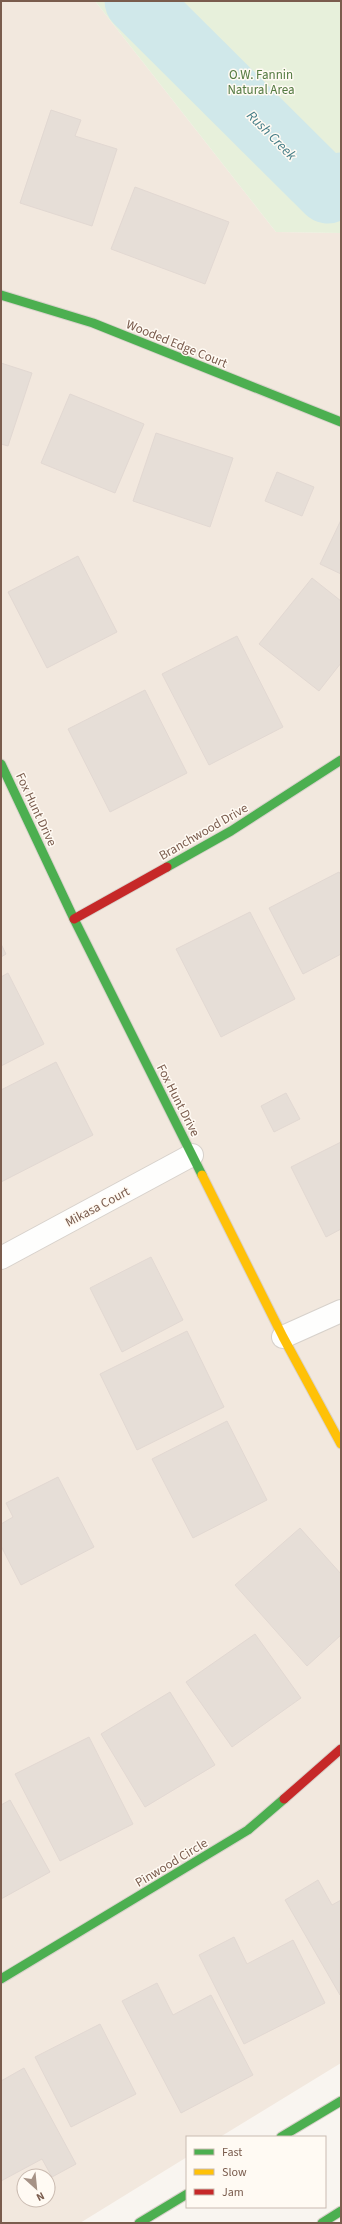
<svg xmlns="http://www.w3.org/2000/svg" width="342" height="2224" viewBox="0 0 342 2224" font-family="'Source Sans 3',sans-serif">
  <rect width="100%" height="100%" fill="#f9f5f0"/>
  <!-- residential -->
  <path fill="#f2e8de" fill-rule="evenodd" d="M1,1h94l181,231 65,1v1830l-121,74h-33v20l-107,66h-79zM24,2176h24v24h-24z"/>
  <!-- green -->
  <path fill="#e7f0db" d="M95,1h246v232l-65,-1z"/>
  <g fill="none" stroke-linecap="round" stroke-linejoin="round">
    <!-- river -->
    <path stroke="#d0e8ea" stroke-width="65" d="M137,1l191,190 13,-6"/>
  </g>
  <!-- building -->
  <path fill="#e6ded7" stroke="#e2d8d2" d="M51,110l30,10 -6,16 42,13 -25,77 -72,-23z
    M135,187l94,35 -24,62 -94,-35z
    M1,363l31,10 -24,73 -7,-2z
    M70,394l74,30 -29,69 -74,-30z
    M156,433l77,25 -23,69 -77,-26z
    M277,472l37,15 -12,29 -37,-15z
    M341,520v54l-21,-10z
    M78,556l39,76 -70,36 -39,-76z
    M312,578l29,23v62l-22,28 -60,-47z
    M237,636l46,91 -74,38 -47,-91z
    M145,690l42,83 -77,39 -42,-83z
    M339,872l2,3v79l-38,20 -34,-66z
    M250,912l45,87 -74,38 -45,-88z
    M1,944l5,10 -5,3z
    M8,973l36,71 -43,22v-89z
    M56,1062l37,73 -92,47v-92z
    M286,1093l14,26 -26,13 -13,-26z
    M341,1142v87l-15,8 -35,-70z
    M151,1257l32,63 -61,32 -32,-64z
    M187,1331l37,76 -87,43 -37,-76z
    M227,1421l40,79 -74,38 -41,-79z
    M58,1477l36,70 -73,38 -20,-39v-22l12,-7 -7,-14z
    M300,1528l41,46v61l-34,31 -72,-81z
    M255,1634l46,64 -69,49 -46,-65z
    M170,1692l45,73 -70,42 -44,-73z
    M89,1737l44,87 -73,37 -45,-87z
    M10,1800l40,72 -49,27v-94z
    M318,1880l14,25 9,-5 -1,95 -55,-95z
    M234,1937l13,27 46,-24 32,63 -81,41 -45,-89z
    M157,1983l16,32 38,-20 42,80 -72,38 -59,-112z
    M100,2024l36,70 -65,33 -36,-70z
    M24,2068l52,96 -24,13 -10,-18 -41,22v-100z"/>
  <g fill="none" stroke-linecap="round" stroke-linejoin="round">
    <defs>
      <path id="street" d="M1,1258l191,-103
        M283,1337l58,-26"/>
      <path id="fast" d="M1,295l92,28 248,99
        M1,764l73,155 128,256
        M167,867l64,-36 110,-71
        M1,1979l247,-149 36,-31
        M281,2137l60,-36
        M139,2223l48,-29
        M322,2223l19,-12"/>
      <path id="slow" d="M202,1175l81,162 58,107"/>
      <path id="jam" d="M74,919l93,-52
        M284,1799l57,-50"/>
    </defs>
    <!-- street casing -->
    <use href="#street" stroke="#d7d1cb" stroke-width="24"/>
    <!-- fast casing -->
    <use href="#fast" stroke="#d9d2cb" stroke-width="11"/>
    <!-- slow casing -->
    <use href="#slow" stroke="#d9d2cb" stroke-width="11"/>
    <!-- jam casing -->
    <use href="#jam" stroke="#d9d2cb" stroke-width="11"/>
    <!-- street -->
    <use href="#street" stroke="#fefefd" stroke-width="22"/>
    <!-- fast -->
    <use href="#fast" stroke="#4caf50" stroke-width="9"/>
    <!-- slow -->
    <use href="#slow" stroke="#ffc107" stroke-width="9"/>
    <!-- jam -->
    <use href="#jam" stroke="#c62828" stroke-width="9"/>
  </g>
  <g text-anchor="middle" stroke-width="3" stroke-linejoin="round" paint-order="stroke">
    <!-- park labels -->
    <g font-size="13" fill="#537a41" stroke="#fffaf3">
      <text x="261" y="79">O.W. Fannin<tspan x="261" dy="15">Natural Area</tspan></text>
    </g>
    <!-- street labels -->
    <g font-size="13" fill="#7a5c4d" stroke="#fffaf3">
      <text transform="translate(177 343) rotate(22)" y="5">Wooded Edge Court</text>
      <text transform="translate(37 809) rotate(65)" y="5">Fox Hunt Drive</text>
      <text transform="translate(203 831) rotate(-30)" y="5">Branchwood Drive</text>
      <text transform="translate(179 1100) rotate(63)" y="5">Fox Hunt Drive</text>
      <text transform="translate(97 1206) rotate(-28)" y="5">Mikasa Court</text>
      <text transform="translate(171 1862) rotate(-31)" y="5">Pinwood Circle</text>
    </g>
    <!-- water labels -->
    <g font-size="14" font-style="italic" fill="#437c86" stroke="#fffaf3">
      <text transform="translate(272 135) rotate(45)" y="5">Rush Creek</text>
    </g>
  </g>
  <!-- border -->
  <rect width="342" height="2224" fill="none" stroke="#7a5c4d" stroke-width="4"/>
  <!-- legend -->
  <rect x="186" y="2136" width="140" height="72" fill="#fffaf3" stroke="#cabbb1"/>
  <rect x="194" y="2149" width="20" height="6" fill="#4caf50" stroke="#cabbb1"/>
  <text x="222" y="2156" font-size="12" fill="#7a5c4d">Fast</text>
  <rect x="194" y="2169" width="20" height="6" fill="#ffc107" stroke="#cabbb1"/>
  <text x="222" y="2176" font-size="12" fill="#7a5c4d">Slow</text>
  <rect x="194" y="2189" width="20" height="6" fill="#c62828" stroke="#cabbb1"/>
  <text x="222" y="2196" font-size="12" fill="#7a5c4d">Jam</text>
  <!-- north arrow -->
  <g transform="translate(36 2188) rotate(153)"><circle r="19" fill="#fffaf3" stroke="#cabbb1"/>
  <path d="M0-3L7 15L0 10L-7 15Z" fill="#a69286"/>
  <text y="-6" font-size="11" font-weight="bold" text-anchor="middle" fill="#7a5c4d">N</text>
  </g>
</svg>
